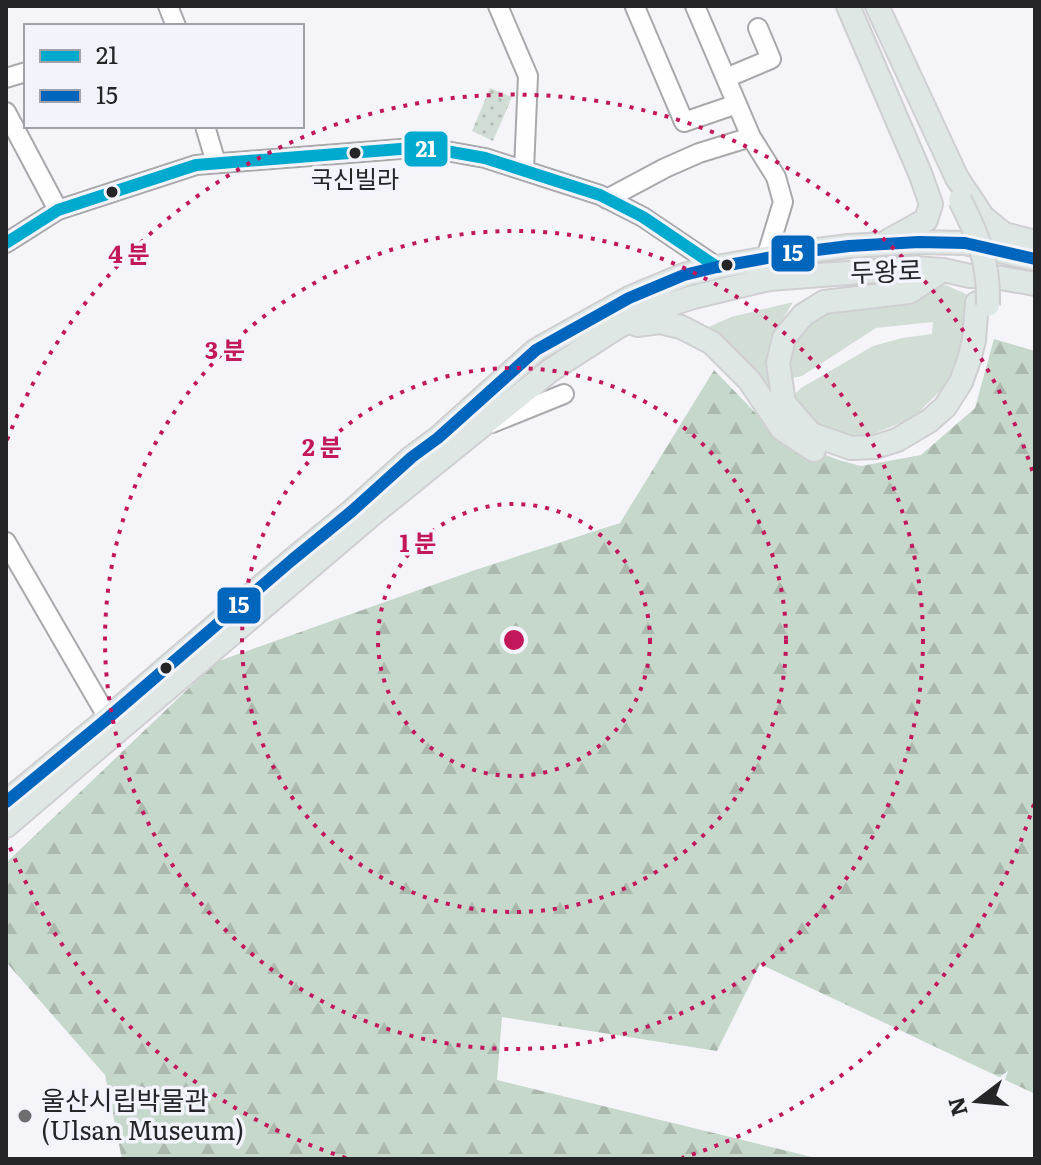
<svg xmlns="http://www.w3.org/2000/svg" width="1041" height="1165" viewBox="0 0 1041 1165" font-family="Literata,'Noto Sans KR',serif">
  <defs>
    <pattern id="forest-firs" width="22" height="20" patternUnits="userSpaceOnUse" patternTransform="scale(2)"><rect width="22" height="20" fill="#c6d7cb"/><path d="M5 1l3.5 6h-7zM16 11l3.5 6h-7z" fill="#aab8ae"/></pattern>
    <pattern id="park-dots" width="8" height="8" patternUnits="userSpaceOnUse" patternTransform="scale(2)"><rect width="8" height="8" fill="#d2ddd5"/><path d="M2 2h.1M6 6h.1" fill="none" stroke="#b4beb7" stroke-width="1.8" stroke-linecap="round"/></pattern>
  </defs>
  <rect width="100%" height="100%" fill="#f5f5f9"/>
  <!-- grass -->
  <path fill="#d2ddd5" d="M946,285l22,10 -1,27 -12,54 -42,42 -60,24 -31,-4 -31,-40 10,-10 72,-42 29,-8 30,-4 1,-12 -57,6 -74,48 -18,4 3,-31 14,-25 25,-16 96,-20z
    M793,302l-20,34 5,74 -74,-81 27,-12z"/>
  <!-- forest -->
  <path fill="url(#forest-firs)" d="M994,339l41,12v743l-275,-130 -43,87 -215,-34 -5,63 323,79h-698l-17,-84 -99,-113v-99l210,-201 259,-92 145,-47 94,-153 66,68 59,22 22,6 60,-11 54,-47z"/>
  <!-- park -->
  <path fill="url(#park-dots)" d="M490,88l22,9 -19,44 -21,-10z"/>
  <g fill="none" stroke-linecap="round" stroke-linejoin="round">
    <defs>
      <path id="minor" d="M168,6l8,20
        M498,6l30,70 -4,94
        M695,6l56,131
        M635,7l49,115 53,-18
        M6,78l20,-6
        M726,78l45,-19 -13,-31
        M6,112l52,98
        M205,126l11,37
        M607,199l58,-31 34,-15 52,-16 25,40 7,25 -17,56
        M6,243l52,-33 138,-45 217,-17 33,3 39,7 115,37 43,22 74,50
        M492,423l72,-29
        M6,542l102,176"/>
      <path id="major" d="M848,6l72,167 11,31 -5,16 -38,21
        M877,6l80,172 26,39 21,17 31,8
        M943,270l-34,22 -85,10 -21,13 -19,23 -6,25 6,40 27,31 40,14 24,-1 22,-7 32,-19 16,-14 16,-25 8,-22 5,-20 3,-37
        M637,325l23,-3 21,5 31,16 37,37 33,49 32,21
        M6,802l102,-84 184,-158 60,-49 60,-54 26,-19 98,-88 93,-52 55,-23 33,-8 84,-15 48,-6 70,-4 46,1 70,16
        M6,826l363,-309 182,-147 65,-42 29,-15 48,-16 76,-18 144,-11 30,2 27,6 25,1 40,7"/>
    </defs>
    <!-- minor casing -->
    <use href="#minor" stroke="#a9a9ab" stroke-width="22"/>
    <!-- major casing -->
    <use href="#major" stroke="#cfcfd2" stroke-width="26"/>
    <!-- minor -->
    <use href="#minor" stroke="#fefefe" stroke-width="18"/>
    <!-- major -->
    <use href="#major" stroke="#dfe7e5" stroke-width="22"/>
    <defs>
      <path id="major-bridge" d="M960,200c19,38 29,62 28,105"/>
    </defs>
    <!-- major-bridge casing -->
    <use href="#major-bridge" stroke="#cfcfd2" stroke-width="26" stroke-linecap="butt"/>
    <!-- major-bridge -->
    <use href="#major-bridge" stroke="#dfe7e5" stroke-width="22"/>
    <defs>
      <path id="bus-1" d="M6,243l52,-33 138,-45 217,-17 33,3 39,7 115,37 43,22 74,50"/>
      <path id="bus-2" d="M6,802l102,-84 184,-158 60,-49 60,-54 26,-19 98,-88 93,-52 55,-23 33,-8 84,-15 48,-6 70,-4 46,1 70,16"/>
    </defs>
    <!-- bus-1 casing -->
    <use href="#bus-1" stroke="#f3f4fb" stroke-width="18"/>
    <!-- bus-2 casing -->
    <use href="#bus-2" stroke="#f3f4fb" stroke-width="18"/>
    <!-- bus-1 -->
    <use href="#bus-1" stroke="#00a9ce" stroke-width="12"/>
    <!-- bus-2 -->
    <use href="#bus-2" stroke="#0065bd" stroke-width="12"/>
  </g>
  <!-- distance rings -->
  <g fill="none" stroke="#c2185b" stroke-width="4" stroke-dasharray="4 8">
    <circle cx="514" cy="640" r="136"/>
    <circle cx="514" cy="640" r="272"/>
    <circle cx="514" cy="640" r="409"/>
    <path d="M1034 804A545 545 0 0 1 682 1158M346 1158A545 545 0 0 1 7 840M7 440A545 545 0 0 1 1034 476"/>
  </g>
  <!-- markers -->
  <g fill="#252528" stroke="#f3f4fb" stroke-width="3">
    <circle cx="355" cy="153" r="7"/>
    <circle cx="112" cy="192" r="7"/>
    <circle cx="727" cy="265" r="7"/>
    <circle cx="166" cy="668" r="7"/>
  </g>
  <circle fill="#6e6e71" stroke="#f3f4fb" stroke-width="3" cx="25" cy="1116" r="8"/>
  <g text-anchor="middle" stroke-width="7" stroke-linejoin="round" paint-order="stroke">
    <!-- bus labels -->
    <g font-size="24" fill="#252528" stroke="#f3f4fb">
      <text x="355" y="188">국신빌라</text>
    </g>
    <!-- street labels -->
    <g font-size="26" fill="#252528" stroke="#f3f4fb">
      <text transform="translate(886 272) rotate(-2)" y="9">두왕로</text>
    </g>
    <!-- poi labels -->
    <g font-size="26" fill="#252528" stroke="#f3f4fb" text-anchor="start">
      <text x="41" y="1110">울산시립박물관<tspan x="41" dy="30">(Ulsan Museum)</tspan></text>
    </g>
  </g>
  <circle cx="514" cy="640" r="12" fill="#c2185b" stroke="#f3f4fb" stroke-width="4"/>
  <g font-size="24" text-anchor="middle" font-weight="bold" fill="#c2185b" stroke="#f3f4fb" stroke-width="7" stroke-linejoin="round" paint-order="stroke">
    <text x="129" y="263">4 분</text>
    <text x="225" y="359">3 분</text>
    <text x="322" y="456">2 분</text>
    <text x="418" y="552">1 분</text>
  </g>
  <g stroke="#f3f4fb" stroke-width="3">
    <rect x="403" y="130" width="46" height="38" rx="8" fill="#00a9ce"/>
    <rect x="770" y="234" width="46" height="39" rx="8" fill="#0065bd"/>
    <rect x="216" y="586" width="46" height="39" rx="8" fill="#0065bd"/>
  </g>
  <g font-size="22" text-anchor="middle" font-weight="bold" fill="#fff">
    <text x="426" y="157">21</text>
    <text x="793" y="261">15</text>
    <text x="239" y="613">15</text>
  </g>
  <!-- border -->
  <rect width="1041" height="1165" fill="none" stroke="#252528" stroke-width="16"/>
  <!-- legend -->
  <rect x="24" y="24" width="280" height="104" fill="#f3f4fb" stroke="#a1a1a7" stroke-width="2"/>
  <rect x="40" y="50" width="40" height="12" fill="#00a9ce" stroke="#a1a1a7" stroke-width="2"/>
  <text x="96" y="64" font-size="24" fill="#252528">21</text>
  <rect x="40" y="90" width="40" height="12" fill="#0065bd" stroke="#a1a1a7" stroke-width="2"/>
  <text x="96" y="104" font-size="24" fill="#252528">15</text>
  <!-- north arrow -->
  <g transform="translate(977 1101) rotate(254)" stroke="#f3f4fb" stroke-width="6" paint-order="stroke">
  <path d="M0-6L14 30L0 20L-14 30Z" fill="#252528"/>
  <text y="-12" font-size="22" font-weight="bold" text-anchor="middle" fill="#252528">N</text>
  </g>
</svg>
